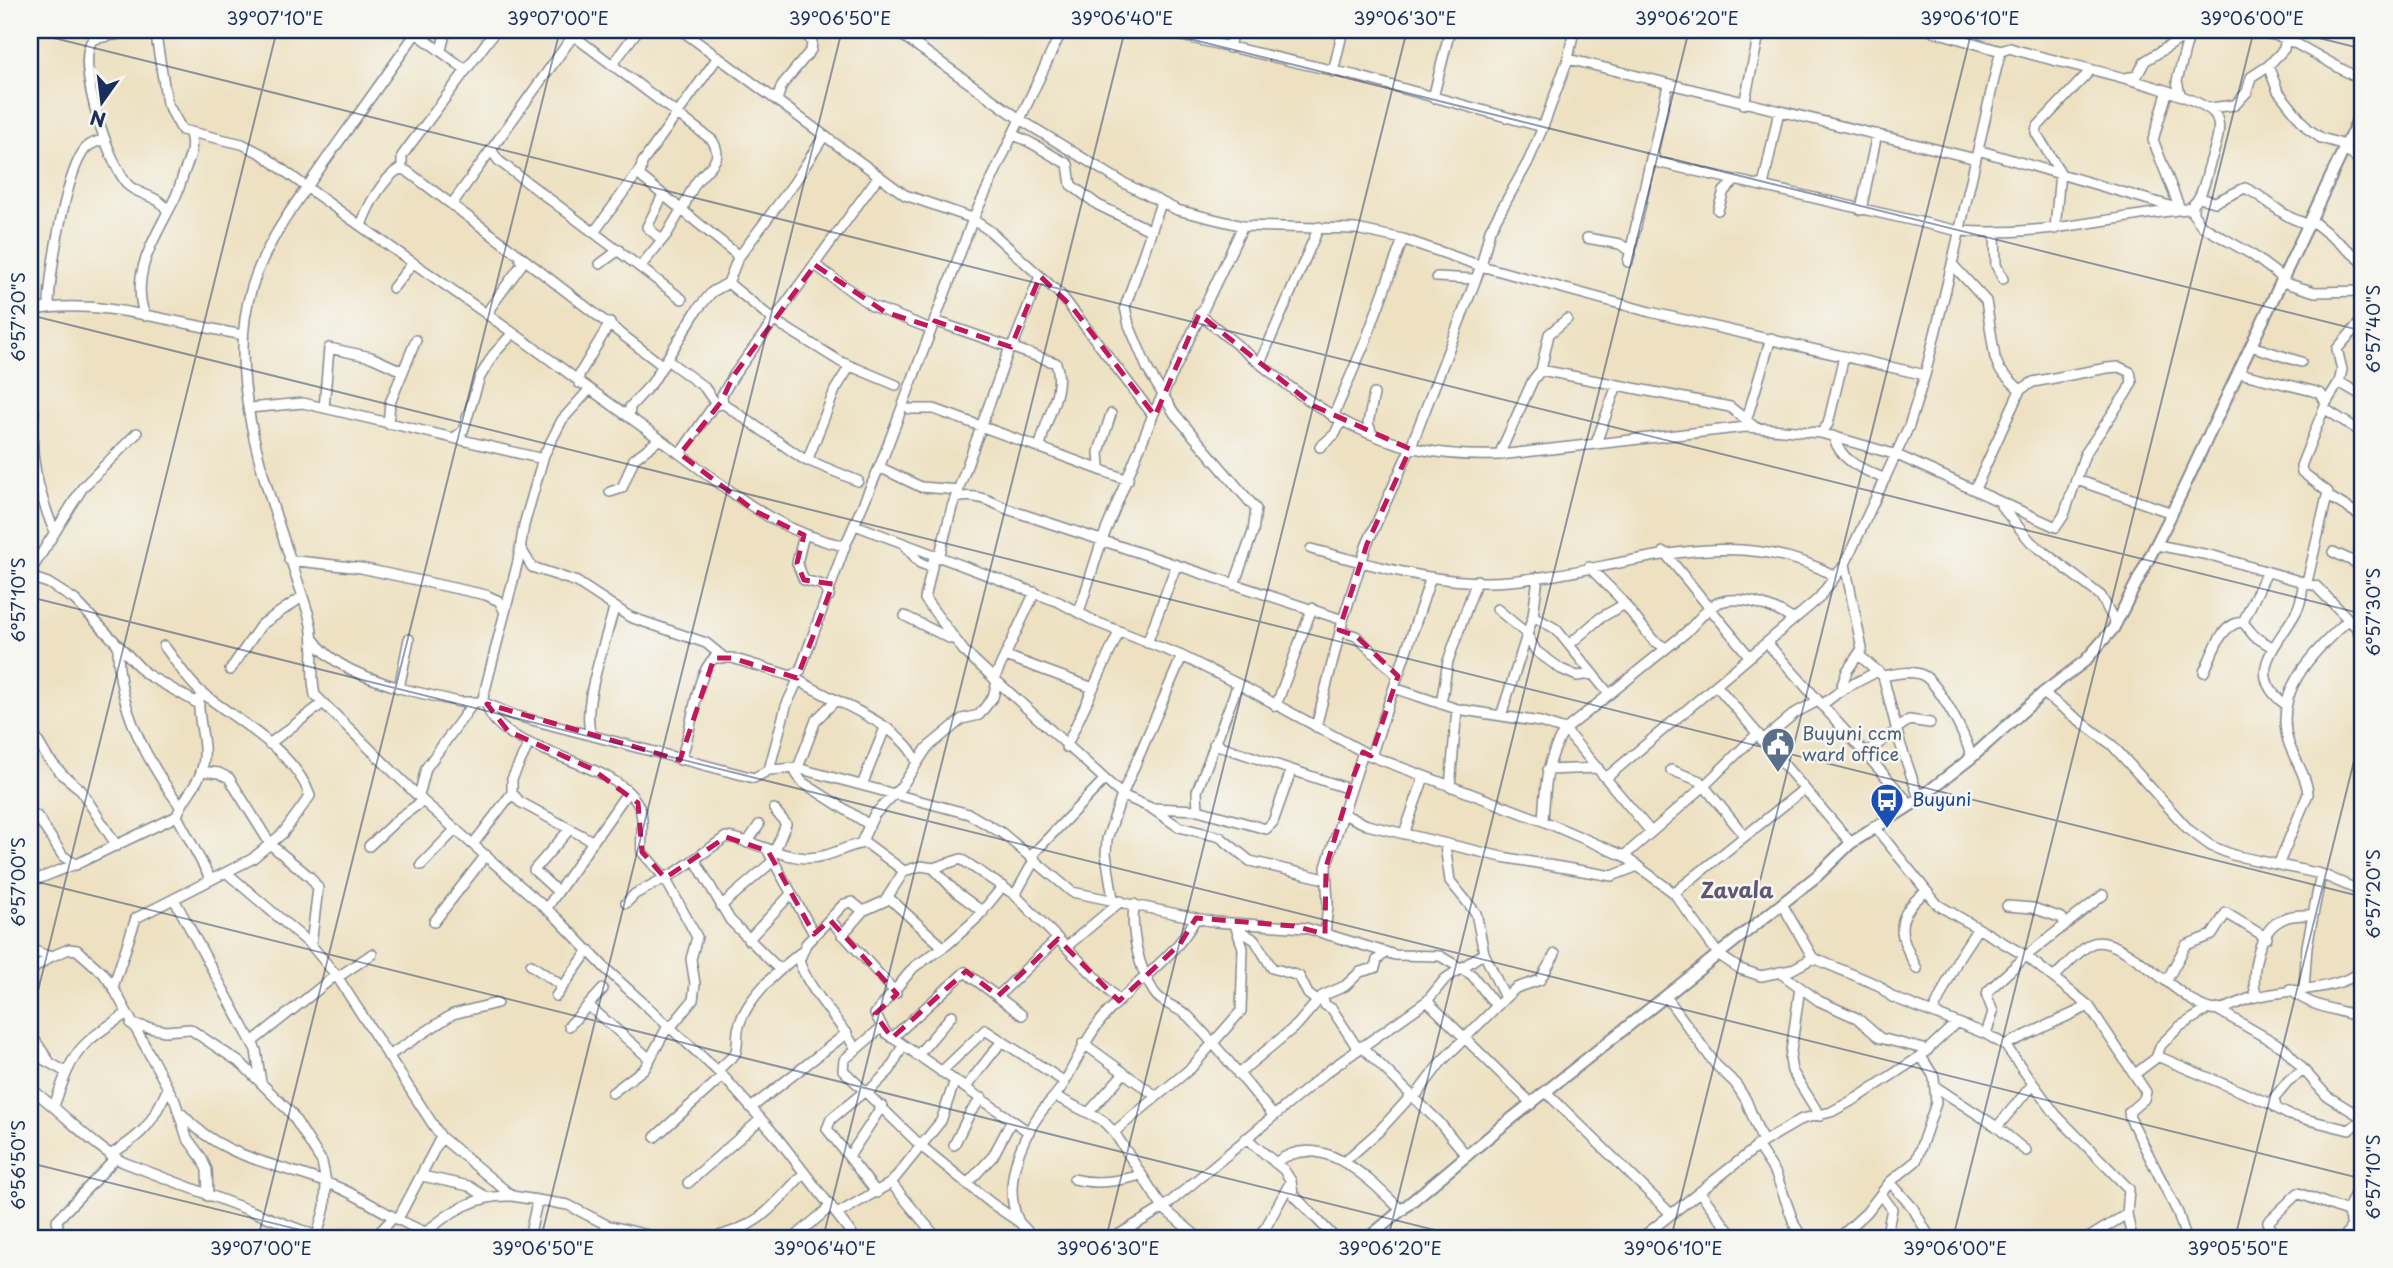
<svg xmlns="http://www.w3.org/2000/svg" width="2393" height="1268" viewBox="0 0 2393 1268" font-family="'Playpen Sans',sans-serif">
  <rect width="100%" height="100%" fill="#f6f6f2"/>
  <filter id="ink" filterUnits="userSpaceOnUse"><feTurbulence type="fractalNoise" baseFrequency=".0143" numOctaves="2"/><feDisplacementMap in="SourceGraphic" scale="14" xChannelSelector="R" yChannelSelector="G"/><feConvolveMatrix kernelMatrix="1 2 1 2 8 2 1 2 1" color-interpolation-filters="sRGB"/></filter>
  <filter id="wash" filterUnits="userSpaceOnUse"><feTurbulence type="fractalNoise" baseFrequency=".00686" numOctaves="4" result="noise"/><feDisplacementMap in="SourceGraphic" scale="28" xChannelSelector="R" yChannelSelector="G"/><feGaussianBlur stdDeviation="1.57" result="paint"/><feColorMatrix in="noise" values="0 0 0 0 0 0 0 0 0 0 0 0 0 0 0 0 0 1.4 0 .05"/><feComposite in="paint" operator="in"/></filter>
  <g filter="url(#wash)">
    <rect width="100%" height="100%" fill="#ede1c1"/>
  </g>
  <g filter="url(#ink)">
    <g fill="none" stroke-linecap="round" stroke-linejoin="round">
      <defs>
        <path id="minor" d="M138,30l-45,9c-19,23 16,125 35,146 11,11 35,11 39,27
          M155,30l12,73 15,27 60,14 20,10c98,75 203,142 302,216 38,29 78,55 116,84 55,40 96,78 165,92
          M418,30c-31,45 -63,89 -95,134 -27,39 -57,77 -71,123 -32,99 28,234 57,329 8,27 0,53 6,79l108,106 135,118 48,50 117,107 53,60 79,102
          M566,30l146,110c13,20 -3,26 -15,41 -6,9 -11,20 -15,30
          M681,30l224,165 64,22 21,14 71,64 92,120
          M895,30l126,90 101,62 55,28 66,16
          M1156,30l201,46 186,51
          M1929,30l72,21
          M2252,30l34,8 77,43
          M416,33l50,37
          M1229,48l4,-18
          M441,50l5,-20
          M718,57l-76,106 -2,13 95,77 3,5 -10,25 47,38 66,41 55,23
          M1568,59l408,100
          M612,65l26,-35
          M2268,66l16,-17 3,-19
          M1333,72l10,-42
          M2125,78l12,-2 8,-15 45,-28
          M2167,93l-14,47 27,69
          M2180,94l-3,-13 13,-50
          M1433,98l17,-68
          M777,100l5,-15 29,-35 1,-8 -9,-12
          M1744,104l16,-74
          M2209,108l26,-3 12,-13 4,-15 17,-11 10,25 30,38 13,9 24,7
          M1012,135c20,5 36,20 56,29l3,21 27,20 52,25
          M2343,149l20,13
          M491,150l8,11 183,138
          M1978,150l202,59
          M402,168v-12l5,-7 89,-119
          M1763,186l16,-75
          M2199,198l16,4 30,-14c17,7 28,20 43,28 6,4 13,5 20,9
          M1161,203l-36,104 4,18 19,45 26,43 82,96 -3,23 -19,53
          M452,204l121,-168
          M2193,206v8l9,12 49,28 33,25
          M1718,210l6,-19 11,-10
          M1861,210l16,-76
          M2311,220l52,42
          M361,226c6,-19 21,-46 38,-57l8,2 112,84 3,9 -32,44 -1,8
          M2055,229l5,-57 -24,-39 1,-6 53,-56
          M595,231l44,-60
          M1995,235l1,30 7,14
          M1587,238l33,6 11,8
          M662,240l-15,-13 16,-32
          M520,256l143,110
          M738,258l56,-75 30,-47
          M1628,262l24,-108
          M600,264l19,-14
          M1952,264l34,37 9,57 5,12 20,20
          M815,265l57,41 59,23
          M640,267l27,-33 14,-24
          M1437,277l36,2
          M2282,282l33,10 48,-1
          M393,288l19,-24
          M49,306c0,-32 17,-136 37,-158 5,-5 12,-7 19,-8
          M30,311c65,-15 148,13 213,24
          M1199,314c101,81 162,146 300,141l247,-28 75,6 76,22 159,72 8,-12 21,-61 42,-62 5,-10 -2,-10 -11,-5 -12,1 -74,14 -13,8 -45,99
          M145,316c-16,-43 11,-79 29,-116 5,-9 7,-20 11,-30 5,-13 9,-22 5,-37
          M935,321l121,42c10,27 -12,57 -16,84
          M2251,346l50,16
          M1012,348l28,-72
          M667,360l37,27 12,17
          M1260,363l59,-136
          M1541,370l8,-36 18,-15
          M2239,373l74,18 8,3 5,9
          M2339,382l24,14
          M579,383v-8l31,-52
          M723,404l-1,-9 12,-20 144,-198
          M249,408l54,-5 240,56
          M324,408l5,-60 42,9 31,14
          M910,409h24l194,71
          M2325,409l38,24
          M34,411c-6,44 4,79 20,120
          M629,417l1,-10 22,-24 45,-73 15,-18 16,-9
          M1333,417l33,-77 37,-101
          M1747,418l24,-80
          M388,424l2,-21 26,-63
          M1821,433l7,-9 16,-68
          M1372,434l-4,-11 6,-29
          M1833,436c8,26 29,33 52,43
          M454,438l9,-7 17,-54 13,-22 19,-21
          M1596,443l21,-58
          M1320,447l15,-13 6,-13
          M680,454l34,-49 10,-1 78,54 56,23
          M1499,455l34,-75 8,-10 189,37 26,21
          M807,461l28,-71 15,-24
          M879,467l42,20 38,3
          M1100,467l-1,-15 12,-38
          M2077,480l95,33
          M610,492l12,-4 12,-29 26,-20
          M2328,496l35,21
          M957,498c18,-5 34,3 50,11l336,111
          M2001,506l30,36 70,54 15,28
          M855,525l204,77 37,20 86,34 56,28 133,72 172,65 81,35 50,37 45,62 21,14 21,7 30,-6 22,-12 65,27 14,12 94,37 19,11 51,70 73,74 -2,25 5,24
          M804,535l-7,28 7,17 19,5 6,11
          M2157,545l57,11 102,30 47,48
          M520,547l12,20 45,15 53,35 76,26 16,13
          M906,547l14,16 11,4
          M1311,549c62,16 132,38 198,32 110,-9 221,-63 326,-5
          M1664,552l85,104
          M2333,552l30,14
          M934,557l-9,42 39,52 158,144 29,13 28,19 41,10 30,24 75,18
          M939,558l13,-51 58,-160
          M289,560l72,8 125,27 13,6 6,11
          M30,566l5,-2 48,-77 54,-54
          M1589,567l29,29 35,44 13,8
          M2267,572l-24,50 11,14 18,11
          M30,577l18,6 27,17 71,74 53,30
          M2307,582l21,-90 -26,-20 -1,-6 25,-63 13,-21 3,-12 -5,-21 26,-30
          M1497,609l29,24 10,18 25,18 16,7 16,-2
          M1079,612l23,-72 51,-125 90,-189 113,3 47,10 78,27 169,46 275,63
          M905,616l46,23
          M1533,616l23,13 53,65
          M1340,631l16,5 42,40
          M2358,631l5,-10
          M409,639l-10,49 60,14h23l31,13 241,63 15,-8 17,-64 12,-26
          M314,640c20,28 53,37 85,48
          M1147,643l29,-77
          M1767,643l144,162
          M1570,644l30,-26 25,-14
          M118,646c-1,60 27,112 62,160
          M1006,656l87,32
          M1860,656l23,20 17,67 19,55
          M230,670l31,-45 41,-28
          M2204,672c9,-18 16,-49 39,-50
          M1883,676c12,-2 31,-7 43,1 15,12 42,62 45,81
          M795,678c34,23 109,45 122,85
          M994,679l41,-87
          M1716,685l135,158
          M1394,688l63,21 83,13 25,8 86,102
          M1840,691l38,-20
          M2043,693l69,52 77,85 22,16 22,9 88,19 42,18
          M199,699c-2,24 11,49 2,73 -5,16 -19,27 -24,44l34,64
          M835,701l-19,19 -20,53 6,9 66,42
          M482,702l36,-141 6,-36 20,-70 18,-35 26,-29
          M487,704c7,49 134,54 153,105 5,13 0,29 2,43l23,26 32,59 -6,22 4,25 -2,16 -23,28
          M1441,704l7,-43 29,-81
          M2285,704c-44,-33 -2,-63 13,-96 4,-8 4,-18 6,-27
          M1822,705l18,-14 7,-20 15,-22 -17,-85
          M1276,706l36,-98
          M1501,716l32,-100 5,-39
          M1316,727l27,-107 24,-76 43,-95 71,-183 9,-36 38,-68 15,-35 25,-68 6,-29
          M30,728l17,29 16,18 17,14 37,57
          M1896,729l13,-9 21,3
          M592,736c-13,-25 15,-98 22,-128
          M1762,741l33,-28 23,-12
          M529,743l-17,36v14l8,9 72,39
          M269,744l53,-40
          M1214,744l135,45
          M1066,747l53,-115
          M1864,754l32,-23
          M1371,756l60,-179
          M680,760c13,-27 14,-84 34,-102h18l59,18 9,-5 45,-125 36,-83 92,-244 89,-189
          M769,770l28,-2 172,46 33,19 70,59 143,30 91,6 89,27 45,1 32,19 24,31
          M1547,770l51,-2
          M1671,770l29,11 44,54
          M202,771l17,2 10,5 42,67 39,32 8,11 -7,57
          M1606,778l212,-179 27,-35 64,-138 16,-51 27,-111 45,-198 4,-15 9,-3c36,13 191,42 206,68 7,13 -2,34 -6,47 -5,16 -7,38 -23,46 -80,8 -145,28 -228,22l-303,-69 -3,-9 15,-68
          M862,785l23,-57
          M1450,787l7,-78
          M419,796l7,-28 48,-66
          M1153,808l45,2 68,19 7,-7 18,-51
          M1198,810l-1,-19 41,-107
          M30,814l7,2 26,40 13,9
          M1343,814l24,11 135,32 110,19 26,-10
          M1543,821c2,-33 3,-63 22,-91 40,-32 79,-64 119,-96 11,-9 22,-27 36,-32 22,-7 55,5 72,17
          M1874,826l64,79 88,51 63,50 57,86 -2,7 -15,13 1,6 48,95 8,25
          M1404,834l20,-57
          M474,843l38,-50
          M747,843l12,-18
          M861,843l13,-28 28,-29 25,-38 35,-29 17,-4 14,-18 4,-15
          M1445,845l5,36 26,32 8,40 21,45
          M369,846l30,-28 24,-17
          M768,851l46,83
          M774,853l12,-29 -12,-15
          M1031,856l73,-76
          M1624,856l79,-69 53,-52
          M695,860l35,60 50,50
          M2279,863l29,-69c-1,-17 -13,-34 -19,-50 -17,-53 23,-90 58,-123
          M421,865l35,-36
          M933,868l28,-9 54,36 104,106
          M227,873l84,72 25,30 105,162 71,59 56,9 39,20 53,13
          M30,882l51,-20 96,-46
          M1003,886l-28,34 -27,24 -34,23 -39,47 11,19 143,99
          M558,892l-24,-22 35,-40
          M1674,893l130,-104
          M1015,895l20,-36
          M888,897l55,50
          M174,899l82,151 5,33
          M1113,899l-7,-45 1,-15 15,-44 60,-139
          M626,903l9,-9 43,-23 48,-34c28,3 52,20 81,21 25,0 40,-14 59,-15l38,28
          M1134,904c-3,28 4,64 20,88 7,12 25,15 35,25 30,31 57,66 85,99
          M1782,904l31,54
          M721,906l51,-44
          M2007,906l26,2 29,10 3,7
          M546,909l81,-116
          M830,920l66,73
          M434,922l52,-67
          M1237,929l18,11 17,28 27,8 9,18 9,7
          M1325,934l3,-29 -2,-38 37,-115
          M842,935l21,-24 22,-10 19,-30 17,-5 12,2 23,24 27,20
          M748,940l43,-46
          M1066,947l55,-46
          M30,949l20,8 19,-8 8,1 26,23 10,14 62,114 12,37 14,19 6,13 1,26
          M531,965l31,21
          M1917,969c-19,-36 -24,-51 9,-78
          M30,971l20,-14
          M1779,972l40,29 38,17 23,20 48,12
          M2055,976c11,-10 23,-25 36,-32 28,-14 92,60 119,65 12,3 29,-7 41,-11 37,-10 79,-5 112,-27
          M338,977l34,-23
          M2167,980l19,-35 26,-10 14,-22 41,25
          M113,987l23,-69 116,-59 31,-26 27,-37c-15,-45 -74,-76 -109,-104 -15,-13 -25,-31 -37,-46
          M1800,987l-10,72 2,12 28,45
          M2290,989c20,19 49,20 73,29
          M2304,989l3,-43 14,-72
          M556,996l33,-46
          M998,996l59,-57
          M1322,996l3,9 7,4 26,40
          M2256,997c-5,-25 1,-68 29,-79 9,-4 19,-3 28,-3
          M1667,998l49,67 19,18 11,17 17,42
          M1427,1001l105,103
          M589,1006l61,53
          M2218,1010l66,38 43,48 36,22
          M1933,1012l26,-55 19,-29
          M131,1024l34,7 25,-2 52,35 49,49 31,49 4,20 -1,25 -8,29
          M569,1026l34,-37
          M882,1027l-38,33 -1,10 77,75 71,58 28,19 15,16
          M30,1033l19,28
          M1986,1034l7,-22 -6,-16 1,-5 38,-35 77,-61
          M892,1038l73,-66 57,43
          M252,1042l84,-67
          M1083,1043l73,53
          M2005,1045l84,-39
          M1361,1046l78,76 28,34
          M856,1050c-16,-31 -45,-55 -57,-89l7,-17 38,-40 8,-2 11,9
          M30,1052l36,20
          M388,1056l65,-42 44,-11
          M917,1056l35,-41
          M2157,1056l116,49
          M2304,1070l-16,11 -14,17 2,10 13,7 60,15 14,-11
          M717,1071l18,-17c4,-9 1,-18 4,-28 8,-29 39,-55 61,-73
          M941,1072l44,-42 80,52
          M1238,1074l59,-49 25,-29 23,-10 15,-14 15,-4 2,-8 9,-8
          M2135,1074l21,-16 5,-13 18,-18 29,-18
          M966,1087l36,-46
          M1936,1087l61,40 29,24
          M30,1088c32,23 61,57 93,74l199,76
          M865,1091l-34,28 -4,10 50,64
          M612,1093l33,-25 23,-42
          M867,1093l23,-23 13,-25
          M1547,1093l123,120
          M1055,1096l47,24 12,12 49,76 36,30
          M1414,1098l27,-36 64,-64 11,-10 24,-8 15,-26
          M54,1106c20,-56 22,-59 72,-92
          M751,1108l96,-75
          M1090,1111l34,-38
          M182,1114c42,48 105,50 160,75 34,16 64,39 101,49
          M1997,1127l36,-43
          M1114,1132l77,-64 50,-57 2,-63 -8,-23
          M655,1137l68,-61
          M1246,1138l38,32 7,11 2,13 42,44
          M954,1145l16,-32 12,-15
          M1757,1145l19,29 19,52 8,12
          M110,1155c35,-22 41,-30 58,-67
          M850,1155l32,-49
          M1345,1161l34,-30 33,-36
          M1275,1163c47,-35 95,17 127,48
          M422,1176l47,10 17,11
          M1074,1179c22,6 46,2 67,-4
          M1890,1182l23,26 17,30
          M688,1183l73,-64
          M891,1183l46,55
          M967,1184l26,-28 19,-36
          M1700,1192l34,46
          M1881,1194l11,15 -6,29
          M837,1214l54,-31 50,-62 14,-41
          M398,1219l43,-82
          M1019,1222c-17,-35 0,-80 22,-110 8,-10 17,-18 23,-29 15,-26 24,-50 45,-72 29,-31 67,-55 87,-93
          M425,1233c25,-22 52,-38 85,-37
          M60,1238l-3,-18 59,-62
          M374,1238l20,-21
          M529,1238l8,-36
          M711,1238c50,-12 59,-29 93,-65
          M794,1238l37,-32
          M1113,1238l50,-30 165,-137 99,-70 18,-22 39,-26
          M1256,1238l10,-11 25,-46
          M1641,1238l122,-96 39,-23 29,-7 26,-14 64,-42 35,-33
          M1839,1238l28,-26 23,-30 26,-21 20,-58 -2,-26 -13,-21
          M2088,1238l39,-24
          M2275,1238l-7,-16 30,-29 49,18
          M2344,1238l8,-13 -5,-14 16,-35"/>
        <path id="major" d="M1368,1238l128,-107 322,-256 33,-32 60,-38 60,-47 72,-65 42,-32 28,-32 56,-110 194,-410"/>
      </defs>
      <!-- minor casing -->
      <use href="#minor" stroke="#848890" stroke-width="12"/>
      <!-- major casing -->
      <use href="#major" stroke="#848890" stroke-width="14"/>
      <!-- minor -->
      <use href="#minor" stroke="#fff" stroke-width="9"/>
      <!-- major -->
      <use href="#major" stroke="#fff" stroke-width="10"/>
    </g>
  </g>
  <!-- marked area -->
  <path fill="none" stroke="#c2185b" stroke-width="5" stroke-dasharray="14 9" stroke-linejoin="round" d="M815,265l70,47 47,15 3,-6 76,26 29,-71 32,31 83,109 44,-102 115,92 96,43 -43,95 -28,86 17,6 42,40 -27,80 -8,-4 -9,23 -28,92 -1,67 -31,-8 -98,-8 -16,26 -61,57 -61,-62 -60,57 -32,-25 -74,67 -17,-24 22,-20 -67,-74 -16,14 -46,-83 -42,-14 -61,41 -23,-26 -4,-49 -46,-34 -84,-38 -21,-27 193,56 34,-102h18l65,20 36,-94 -29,-4 -7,-17 7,-28 -49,-24 -75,-57 41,-52 13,-27z"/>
  <!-- ticks -->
  <path fill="none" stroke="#1b2f5e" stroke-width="2" stroke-opacity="0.45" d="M1154,30l1209,301M2287,30l76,19M30,32l2333,582M30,315l2333,582M30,597l2333,582M30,880l1437,358M30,1023l247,-993M30,1163l303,75M258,1238l302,-1208M541,1238l301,-1208M823,1238l302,-1208M1106,1238l301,-1208M1388,1238l301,-1208M1671,1238l301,-1208M1953,1238l301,-1208M2235,1238l128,-513"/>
  <!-- icons -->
  <defs>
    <symbol id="civic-pin" viewBox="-11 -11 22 30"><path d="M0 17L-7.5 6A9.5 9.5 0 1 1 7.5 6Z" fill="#5c6f8a" stroke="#f6f6f2"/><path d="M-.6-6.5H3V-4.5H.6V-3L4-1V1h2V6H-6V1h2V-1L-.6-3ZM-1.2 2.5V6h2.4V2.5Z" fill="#fff"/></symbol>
    <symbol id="bus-pin" viewBox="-11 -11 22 30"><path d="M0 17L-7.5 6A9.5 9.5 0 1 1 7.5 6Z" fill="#1a4fb4" stroke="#f6f6f2"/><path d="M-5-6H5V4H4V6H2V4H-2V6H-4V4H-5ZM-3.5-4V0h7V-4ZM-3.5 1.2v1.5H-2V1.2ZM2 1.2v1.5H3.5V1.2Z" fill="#fff"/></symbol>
  </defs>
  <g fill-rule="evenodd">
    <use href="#civic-pin" x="1759" y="725" width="38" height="52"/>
    <use href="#bus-pin" x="1868" y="781" width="38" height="52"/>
  </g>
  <g text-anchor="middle" stroke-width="5" stroke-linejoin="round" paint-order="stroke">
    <!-- service labels -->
    <g font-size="18" fill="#4e5e75" stroke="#f6f6f2" text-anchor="start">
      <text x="1802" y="740">Buyuni ccm<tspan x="1802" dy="21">ward office</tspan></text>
    </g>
    <!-- transit labels -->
    <g font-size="18" fill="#164399" stroke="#f6f6f2" text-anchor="start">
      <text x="1912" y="806">Buyuni</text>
    </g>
    <!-- quarter labels -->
    <g font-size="21" font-weight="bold" fill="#605775" stroke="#f6f6f2">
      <text x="1737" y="898">Zavala</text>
    </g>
  </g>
  <!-- margin -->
  <rect width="2393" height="1268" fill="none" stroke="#f6f6f2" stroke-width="77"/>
  <!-- north arrow -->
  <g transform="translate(102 102) rotate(194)" stroke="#f6f6f2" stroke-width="5" paint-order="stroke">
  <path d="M0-5L12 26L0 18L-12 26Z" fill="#1b2f5e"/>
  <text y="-10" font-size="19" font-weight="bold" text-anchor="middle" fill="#1b2f5e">N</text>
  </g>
  <rect x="38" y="38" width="2316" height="1192" fill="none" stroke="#1b2f5e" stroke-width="2.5"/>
  <g font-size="18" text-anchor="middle" fill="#1b2f5e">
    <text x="275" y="25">39°07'10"E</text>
    <text x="558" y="25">39°07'00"E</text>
    <text x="840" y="25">39°06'50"E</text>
    <text x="1122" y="25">39°06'40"E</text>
    <text x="1405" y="25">39°06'30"E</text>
    <text x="1687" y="25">39°06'20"E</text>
    <text x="1970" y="25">39°06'10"E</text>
    <text x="2252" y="25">39°06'00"E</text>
    <text transform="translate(19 317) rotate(-90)" y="6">6°57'20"S</text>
    <text transform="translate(2374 329) rotate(-90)" y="6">6°57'40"S</text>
    <text transform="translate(19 600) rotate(-90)" y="6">6°57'10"S</text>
    <text transform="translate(2374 612) rotate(-90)" y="6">6°57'30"S</text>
    <text transform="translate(19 882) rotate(-90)" y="6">6°57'00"S</text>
    <text transform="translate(2374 894) rotate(-90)" y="6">6°57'20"S</text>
    <text transform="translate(19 1165) rotate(-90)" y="6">6°56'50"S</text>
    <text transform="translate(2374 1177) rotate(-90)" y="6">6°57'10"S</text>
    <text x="261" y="1255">39°07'00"E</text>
    <text x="543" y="1255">39°06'50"E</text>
    <text x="825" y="1255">39°06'40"E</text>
    <text x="1108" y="1255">39°06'30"E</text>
    <text x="1390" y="1255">39°06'20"E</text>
    <text x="1673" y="1255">39°06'10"E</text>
    <text x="1955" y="1255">39°06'00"E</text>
    <text x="2238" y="1255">39°05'50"E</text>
  </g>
</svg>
